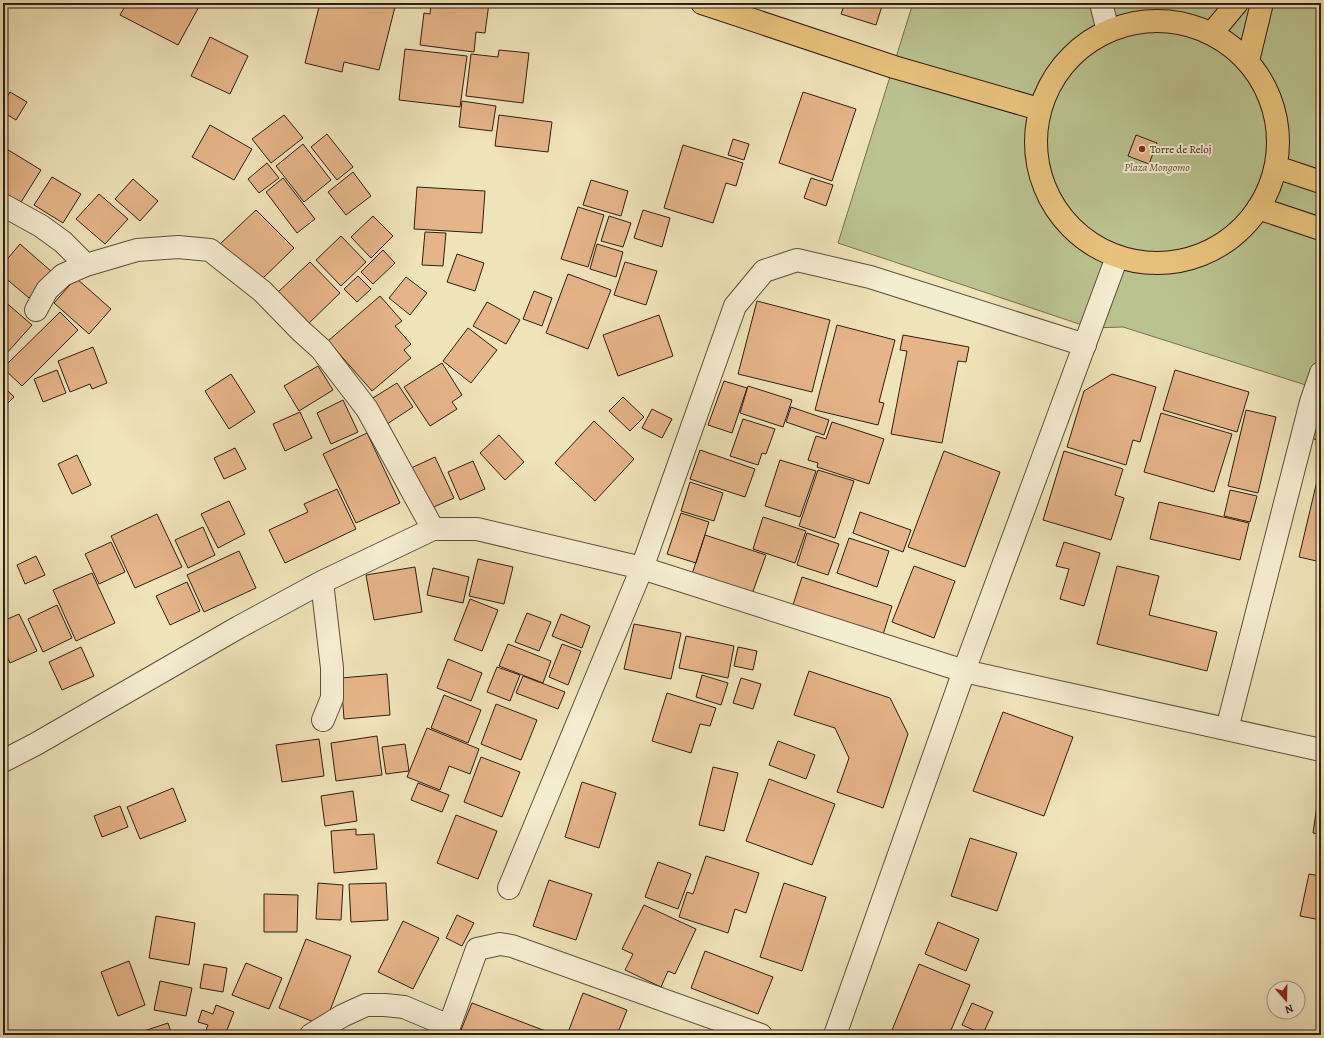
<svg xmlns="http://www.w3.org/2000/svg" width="1324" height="1038" viewBox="0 0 1324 1038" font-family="Alegreya,serif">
  <rect width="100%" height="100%" fill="#efe3b9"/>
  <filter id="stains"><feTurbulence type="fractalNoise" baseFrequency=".005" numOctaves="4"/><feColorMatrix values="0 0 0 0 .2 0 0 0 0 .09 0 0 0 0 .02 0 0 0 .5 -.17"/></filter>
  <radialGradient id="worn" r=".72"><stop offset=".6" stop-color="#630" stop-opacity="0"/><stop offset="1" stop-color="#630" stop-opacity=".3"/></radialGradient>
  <!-- green -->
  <path fill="#bac38f" stroke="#767051" d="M913,3h408v356l-9,28 -189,-60 -32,1 -253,-85z"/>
  <!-- building -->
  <path fill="#e5b488" stroke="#311e13" d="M90,3h12l-3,5z
    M127,3h74l-23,42 -58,-30z
    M320,3h76l-17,67 -35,-8 -2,10 -37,-9z
    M431,3h58l-4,30 -9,-1 -2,20 -54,-7 4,-32 6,1z
    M845,3h38l-7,22 -35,-11z
    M210,37l38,19 -18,38 -39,-18z
    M405,49l62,7 -7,51 -61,-7z
    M499,50l30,3 -6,50 -57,-7 5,-42 27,3z
    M10,92l17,10 -11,18 -13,-8v-9z
    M803,92l53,17 -24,72 -53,-18z
    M462,101l34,5 -4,25 -33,-4z
    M284,115l19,23 -32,25 -19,-24z
    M499,115l53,7 -4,30 -53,-6z
    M210,125l42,24 -18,31 -42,-23z
    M327,134l26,33 -16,13 -26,-33z
    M1136,135l21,8 -8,21 -21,-8z
    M733,139l16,5 -5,16 -16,-5z
    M303,144l28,36 -27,22 -28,-36z
    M683,145l60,18 -7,23 -10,-3 -13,40 -49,-15z
    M5,148l36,22 -23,37 -15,-9v-47z
    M267,163l12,15 -20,15 -11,-14z
    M353,172l18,24 -25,19 -18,-23z
    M52,177l29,17 -18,29 -29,-18z
    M283,178l32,41 -18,14 -31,-41z
    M811,178l22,7 -7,21 -22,-8z
    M133,179l25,22 -18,20 -25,-22z
    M591,180l37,11 -7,25 -38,-11z
    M417,187l68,4 -3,42 -68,-4z
    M99,194l29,25 -23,25 -29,-25z
    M578,207l26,8 -16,52 -27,-8z
    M256,210l38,38 -36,35 -38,-39z
    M643,210l27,8 -8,29 -28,-9z
    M373,216l20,20 -22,22 -20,-21z
    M609,216l22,7 -8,24 -22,-6z
    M425,232l21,1 -3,33 -21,-1z
    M341,236l25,26 -25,24 -25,-26z
    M20,244l32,28 -23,26 -26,-22v-12z
    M597,244l26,8 -7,25 -26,-8z
    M383,250l12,13 -22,21 -12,-12z
    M457,254l27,9 -9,28 -28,-9z
    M310,262l30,31 -34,33 -30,-32z
    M625,262l32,9 -11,34 -32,-10z
    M568,274l43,16 -23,59 -42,-16z
    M358,276l13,13 -14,13 -13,-13z
    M406,277l21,16 -17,22 -21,-17z
    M76,278l35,31 -22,25 -35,-31z
    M534,291l18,7 -10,28 -19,-7z
    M380,296l22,25 -7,5 16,18 -7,6 7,8 -39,33 -44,-50z
    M3,300l29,25 -26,29 -3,-3z
    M757,301l73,19 -18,72 -74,-18z
    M487,302l33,18 -14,24 -33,-18z
    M60,312l18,18 -56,56 -19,-18z
    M659,315l14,41 -55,20 -15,-41z
    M837,325l58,15 -16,62 5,1 -6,22 -63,-15z
    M468,328l29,22 -26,33 -28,-22z
    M903,335l66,12 -3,15 -8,-1 -16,82 -51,-9 16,-83 -7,-1z
    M93,347l14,36 -15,6 -2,-5 -20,8 -12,-31z
    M442,363l20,32 -10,7 5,7 -27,17 -26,-39z
    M318,366l15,24 -34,21 -15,-25z
    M57,370l9,23 -23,9 -9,-23z
    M1175,370l74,22 -12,40 -74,-22z
    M231,374l24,38 -26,17 -24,-38z
    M1112,374l44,13 -16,55 -7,-2 -7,25 -59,-18 17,-56z
    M724,381l23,7 -15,45 -24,-8z
    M397,383l16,24 -29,19 -16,-25z
    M3,386l11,11 -11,11z
    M748,386l44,14 -9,27 -43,-14z
    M623,397l21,20 -14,14 -21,-20z
    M343,400l15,32 -27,12 -14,-31z
    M1321,403v38l-10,-3z
    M791,407l38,13 -5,15 -38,-13z
    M652,409l20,10 -10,19 -20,-10z
    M1246,410l30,7 -18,76 -30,-7z
    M300,412l12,26 -27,13 -12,-27z
    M1161,413l71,21 -18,58 -70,-20z
    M743,419l32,10 -9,25 -4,-1 -4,12 -28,-9z
    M594,421l40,38 -39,42 -40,-38z
    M832,422l52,17 -15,45 -52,-17 1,-4 -10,-3 8,-24 10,3z
    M367,433l33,70 -44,20 -33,-69z
    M499,435l25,27 -19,18 -25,-27z
    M235,448l11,21 -22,10 -10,-21z
    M700,450l55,19 -10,28 -55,-18z
    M944,451l56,21 -35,95 -57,-20z
    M1064,451l59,18 -8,26 9,3 -13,42 -68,-20z
    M77,455l14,30 -19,9 -14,-30z
    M435,457l19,41 -27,12 -18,-41z
    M780,460l36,11 -16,46 -35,-11z
    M473,461l12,28 -25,11 -12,-28z
    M1321,464v98l-22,-5z
    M818,470l36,11 -19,57 -36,-12z
    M690,482l33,11 -9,28 -33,-10z
    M337,489l19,40 -71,34 -16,-33 39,-18 -4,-8z
    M1230,490l27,6 -7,26 -26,-6z
    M229,501l16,33 -27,14 -17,-34z
    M1159,502l90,21 -9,37 -90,-21z
    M860,512l51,18 -8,22 -50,-19z
    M681,513l28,9 -13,41 -29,-9z
    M157,514l25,53 -47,21 -24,-52z
    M763,517l43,14 -11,32 -42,-14z
    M203,527l12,28 -27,13 -13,-28z
    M807,533l32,11 -11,31 -31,-10z
    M705,535l61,20 -15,42 -60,-20z
    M849,538l40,13 -12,36 -40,-14z
    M111,542l14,30 -26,12 -14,-30z
    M1064,542l36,11 -16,53 -24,-7 9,-30 -13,-3z
    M239,551l17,37 -52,24 -17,-37z
    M36,556l9,19 -20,9 -8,-19z
    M478,559l35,8 -9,37 -35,-8z
    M914,566l41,15 -21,57 -42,-16z
    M1117,566l42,10 -10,39 68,17 -10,39 -110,-27z
    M415,567l7,45 -48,8 -8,-45z
    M433,568l36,9 -6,26 -36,-8z
    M92,573l23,50 -39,18 -23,-51z
    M802,577l90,29 -11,35 -90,-30z
    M187,582l13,29 -30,14 -14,-29z
    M470,599l28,11 -16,41 -28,-11z
    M57,605l15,33 -29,14 -15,-33z
    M527,613l24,9 -12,29 -24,-9z
    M19,614l18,37 -27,12 -7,-16v-26z
    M561,614l29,12 -8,22 -30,-12z
    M634,624l47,9 -10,46 -47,-10z
    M686,636l48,10 -6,32 -49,-10z
    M508,644l43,17 -8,22 -44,-17z
    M562,644l19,7 -13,34 -19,-8z
    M81,647l13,29 -32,14 -13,-28z
    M738,647l19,4 -4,19 -19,-4z
    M448,659l34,14 -11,28 -34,-13z
    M497,667l23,8 -10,26 -23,-9z
    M809,671l81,27 18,36 -25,74 -46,-16 12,-34 -14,-30 -41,-13z
    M387,674l3,41 -46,4 -3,-41z
    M702,675l26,8 -7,22 -25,-8z
    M523,676l42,16 -7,17 -42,-16z
    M741,678l20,6 -8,25 -20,-6z
    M667,693l49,15 -6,18 -10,-2 -9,29 -39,-12z
    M444,695l37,15 -13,33 -37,-15z
    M496,704l41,16 -16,40 -40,-16z
    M1003,712l70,25 -29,79 -71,-25z
    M427,728l52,21 -9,25 -21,-8 -9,24 -33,-13z
    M377,736l5,39 -46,6 -5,-38z
    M319,739l5,37 -42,6 -6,-37z
    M778,741l37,14 -9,24 -37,-14z
    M405,744l4,27 -23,3 -4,-27z
    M481,757l39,15 -18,45 -38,-15z
    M713,767l25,6 -14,58 -25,-6z
    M769,779l66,25 -23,61 -66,-24z
    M582,782l34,11 -17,55 -34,-11z
    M418,783l31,12 -7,17 -31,-12z
    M173,788l13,33 -46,18 -13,-32z
    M353,791l4,30 -32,5 -4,-30z
    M1319,792h2v42l-8,-1z
    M120,806l8,21 -26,10 -8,-21z
    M456,815l41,16 -19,48 -41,-16z
    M356,829v6l18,-1 3,35 -43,4 -3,-42z
    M970,838l47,15 -20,58 -46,-15z
    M706,856l53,17 -13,40 -11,-4 -7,24 -49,-16 8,-25 6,2z
    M658,862l33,12 -13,35 -33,-12z
    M1309,874l12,2v44l-21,-4z
    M549,880l43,14 -16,46 -43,-14z
    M318,883l25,2 -2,35 -25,-1z
    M386,883l2,37 -37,2 -2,-38z
    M784,883l42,14 -24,74 -42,-14z
    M264,894l34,1 -1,37h-33z
    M644,905l52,24 -21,45 -7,-3 -7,16 -36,-17 8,-16 -11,-5z
    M457,915l17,8 -12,23 -16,-8z
    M156,916l39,7 -6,42 -40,-7z
    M403,921l36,17 -26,51 -35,-17z
    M938,922l41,17 -13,32 -41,-17z
    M306,939l45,17 -27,70 -45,-18z
    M705,951l68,26 -15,37 -67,-26z
    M129,961l16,44 -27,11 -17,-44z
    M246,963l36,15 -13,31 -37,-14z
    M204,964l23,4 -4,24 -23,-4z
    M919,964l51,21 -21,50h-59z
    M160,981l32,7 -6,28 -32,-6z
    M583,993l44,17 -10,25h-50z
    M472,1003l84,32h-97z
    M972,1003l21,9 -10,22 -21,-9z
    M216,1005l18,7 -9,23h-21l4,-10 -10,-3 4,-12 11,4z
    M168,1023l4,12h-33l-1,-2z"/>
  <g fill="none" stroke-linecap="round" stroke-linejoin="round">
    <defs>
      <path id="minor" d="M1101,3l7,28
        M3,205l38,21 22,16 23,23
        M36,310l11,-20 16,-15 23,-10 51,-15 41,-3 32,3 52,41 39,40 20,18 46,60 66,120
        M322,582l10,86v30l-9,22
        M1227,729l84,-327 10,-29
        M3,761l33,-17 203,-117 83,-45 111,-53h44l165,39 322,103 357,79
        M509,888l133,-320 93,-262 29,-35 33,-11 73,17 215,68
        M311,1035l31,-19 24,-11h19l19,2 45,19
        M446,1035l31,-86 23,-5 12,2 249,89"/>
      <path id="tertiary" d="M835,1035l129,-364 153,-414"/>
      <path id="primary" d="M702,3l192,64 145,42
        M1036 142a121 121 0 1 1 242 0a121 121 0 1 1-242 0Z
        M1212,33l25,-30
        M1248,61l14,-58
        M1276,167l45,15
        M1258,208l63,21"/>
    </defs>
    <!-- minor casing -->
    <use href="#minor" stroke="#604f3c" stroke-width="24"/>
    <!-- tertiary casing -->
    <use href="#tertiary" stroke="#604f3c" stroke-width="24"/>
    <!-- primary casing -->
    <use href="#primary" stroke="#311e13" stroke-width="24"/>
    <!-- minor -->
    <use href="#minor" stroke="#f5edd2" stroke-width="22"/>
    <!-- tertiary -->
    <use href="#tertiary" stroke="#f5edd2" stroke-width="22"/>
    <!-- primary -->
    <use href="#primary" stroke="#e8c27c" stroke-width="22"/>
  </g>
  <!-- markers -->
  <circle fill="#8f2418" stroke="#f5edd2" stroke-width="1.5" cx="1142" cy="149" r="4"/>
  <g text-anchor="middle" stroke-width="4" stroke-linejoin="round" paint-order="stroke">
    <!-- poi labels -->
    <g font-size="11" fill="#311e13" stroke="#f5edd2" text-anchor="start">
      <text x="1150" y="153">Torre de Reloj</text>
    </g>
    <!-- park labels -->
    <g font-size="11" font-style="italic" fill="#5a5038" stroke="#f5edd2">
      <text x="1157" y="171">Plaza Mongomo</text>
    </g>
  </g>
  <!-- margin -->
  <rect width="1324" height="1038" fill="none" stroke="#efe3b9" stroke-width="16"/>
  <rect x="4" y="4" width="1316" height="1030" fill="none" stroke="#311e13" stroke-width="2"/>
  <rect x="8" y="8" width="1308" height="1022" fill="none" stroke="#311e13"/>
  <!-- north arrow -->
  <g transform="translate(1286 1000) rotate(160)"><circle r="19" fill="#f5edd2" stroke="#a79a86"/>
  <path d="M0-3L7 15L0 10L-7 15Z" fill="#8f2418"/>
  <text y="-6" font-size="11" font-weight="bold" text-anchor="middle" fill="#311e13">N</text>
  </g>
  <rect width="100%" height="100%" filter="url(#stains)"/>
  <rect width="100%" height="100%" fill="url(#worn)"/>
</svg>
